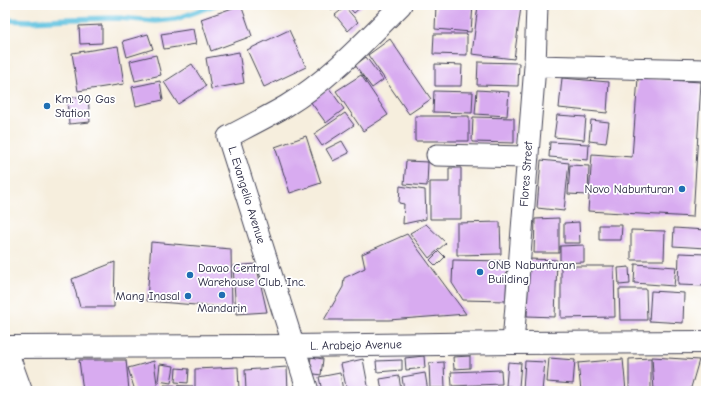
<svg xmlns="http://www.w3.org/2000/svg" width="711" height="396" viewBox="0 0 711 396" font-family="'Comic Neue',sans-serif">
  <rect width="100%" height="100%" fill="#fff"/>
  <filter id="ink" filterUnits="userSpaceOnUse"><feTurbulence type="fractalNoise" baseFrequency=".025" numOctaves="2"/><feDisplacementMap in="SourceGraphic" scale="8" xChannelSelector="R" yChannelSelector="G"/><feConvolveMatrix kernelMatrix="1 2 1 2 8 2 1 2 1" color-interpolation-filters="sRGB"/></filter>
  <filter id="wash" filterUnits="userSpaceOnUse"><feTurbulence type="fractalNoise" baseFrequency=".012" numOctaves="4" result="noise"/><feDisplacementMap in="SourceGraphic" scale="16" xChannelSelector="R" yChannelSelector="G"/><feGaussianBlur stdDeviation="0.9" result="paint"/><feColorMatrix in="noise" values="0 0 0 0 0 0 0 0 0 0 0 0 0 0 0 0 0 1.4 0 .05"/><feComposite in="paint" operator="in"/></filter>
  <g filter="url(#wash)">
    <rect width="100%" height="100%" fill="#f6eedd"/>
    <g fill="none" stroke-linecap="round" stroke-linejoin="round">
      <!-- stream -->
      <path stroke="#62c3e0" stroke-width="5.5" d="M5,20l24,1 41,-2 48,-1 38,3 20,-2 39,-14"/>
    </g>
    <g id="blocks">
      <!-- building -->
      <path fill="#d8abf0" d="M241,5l11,31 -41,15 -10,-32z
        M328,5h10l-6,5z
        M347,5h15v1l-8,7z
        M436,5h37l-2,27 -36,-3z
        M478,5h22l21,2 -7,52 -42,-5z
        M345,7l13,15 -10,9 -13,-16z
        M102,25v18l-22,1 -1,-18z
        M193,29l3,15 -32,5 -3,-15z
        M289,30l17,37 -42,20 -17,-37z
        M148,34l5,15 -26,8 -4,-16z
        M434,34h33v21l-34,-1z
        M390,39l41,60 -22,15 -41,-59z
        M118,46l6,38 -46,7 -6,-38z
        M239,52l5,31 -33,6 -5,-31z
        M156,55l5,20 -26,6 -5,-20z
        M366,57l17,23 -11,8 -17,-23z
        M478,62l41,1 -1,23 -41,-1z
        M192,64l14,22 -28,18 -14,-22z
        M435,64l27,1 -1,21h-26z
        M361,75l27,40 -25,16 -27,-40z
        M562,78l47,4 -2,31 -48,-5z
        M638,78l63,4 -8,135 -105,-6 4,-57 40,3z
        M160,81l3,19 -27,6 -4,-19z
        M329,88l15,21 -18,14 -16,-22z
        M477,90l32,2 -2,24 -32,-2z
        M434,91l39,1 -1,21 -39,-1z
        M88,96l2,26 -21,2 -2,-26z
        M345,113l9,12 -32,21 -8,-12z
        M557,115l29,2 -2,23 -30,-3z
        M415,116h54v25h-54z
        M473,117l41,1v25l-42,-1z
        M591,120l18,2 -3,21 -17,-2z
        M306,136l15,47 -31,10 -15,-46z
        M342,141l7,12 -16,8 -7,-12z
        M550,142l39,2 -1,16 -39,-3z
        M541,160l28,3 -5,48 -27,-3z
        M406,161l22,1 -1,24 -23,-2z
        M570,165l19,1 -1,29 -20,-1z
        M449,168h12v51h-31v-37h19z
        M400,186l25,4 1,29 -23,5 1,-20 -5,-1z
        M559,218v35h-25l1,-34z
        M500,222l1,32 -44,1v-32z
        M579,222l1,21h-16v-20z
        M426,224l20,19 -17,15 -19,-25z
        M599,225h23l-1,15h-22z
        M674,228l32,2v18l-33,-2z
        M631,230l34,1 -1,29h-33z
        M407,234l59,80 -77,6h-65l19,-33 1,-9 21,-10 -3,-14z
        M151,242l80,7 1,59 -85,-7z
        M584,245v17l-24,1v-17z
        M439,251l6,6 -9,9 -6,-6z
        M679,253l27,1v32l-28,-1z
        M529,259l28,1 -2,57 -28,-1z
        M453,260l54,1 -1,40 -43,-1 -11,-17z
        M115,262l-1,45h-34l-8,-28z
        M256,264l11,48 -31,2 -3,-48z
        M635,264l41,3 -2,19 -40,-3z
        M561,266h53l1,51 -54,1z
        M629,267l1,17 -11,1 -1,-17z
        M619,289h27l1,31h-27z
        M651,291l33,2 -1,30 -34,-2z
        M424,356l1,12 -19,2 -1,-12z
        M470,356v12l-16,1 -1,-12z
        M311,357l12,2 -2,16 -12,-2z
        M652,357l47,3 -9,31h-36z
        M549,358l26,2 -2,24 -26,-2z
        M651,358v33h-22v-32z
        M363,359l6,32h-22l-6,-27z
        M623,359l3,32h-45l-3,-28z
        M79,360h47l3,30 -46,1z
        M402,360v10l-25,2 -1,-11z
        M154,361l4,30h-23l-7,-23z
        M525,361l20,1 -3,29 -19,-2z
        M444,362l1,26h-15l-1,-25z
        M508,362l13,1 -2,24 -13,-1z
        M160,364l14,2 -3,17 -13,-2z
        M238,367l1,24h-44v-22z
        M287,367l1,24h-42l-1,-21z
        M176,368l13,1 -1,14 -13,-1z
        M501,370l1,14 -50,2 -1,-14z
        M340,373l3,18h-21l-3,-14z
        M425,373l3,18h-24l-2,-14z
        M399,376l2,15h-19l-2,-12z
        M164,385l29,1v5h-29z
        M500,388v3h-32v-1z"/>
    </g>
  </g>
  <g filter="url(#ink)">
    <use href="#blocks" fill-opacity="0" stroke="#424153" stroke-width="1"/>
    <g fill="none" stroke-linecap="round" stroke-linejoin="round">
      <defs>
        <path id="minor" d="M535,66l171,4
          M437,155l91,2
          M513,343l22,-277 2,-61
          M308,391l-80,-254c19,-10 39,-20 58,-31 43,-26 79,-65 115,-101"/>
        <path id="major" d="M5,347l288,-1 220,-3 193,-1"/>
        <path id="highway" d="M5,347l16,44"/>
      </defs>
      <!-- minor casing -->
      <use href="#minor" stroke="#424153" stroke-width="23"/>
      <!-- major casing -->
      <use href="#major" stroke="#424153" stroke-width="24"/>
      <!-- highway casing -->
      <use href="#highway" stroke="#424153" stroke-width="24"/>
      <!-- minor -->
      <use href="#minor" stroke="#fff" stroke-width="21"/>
      <!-- major -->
      <use href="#major" stroke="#fff" stroke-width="22"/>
      <!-- highway -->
      <use href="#highway" stroke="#fff" stroke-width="22"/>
    </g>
  </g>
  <!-- markers -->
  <g fill="#1f6fb2" stroke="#fff" stroke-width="1.5">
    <circle cx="47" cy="106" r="4"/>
    <circle cx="682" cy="189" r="4"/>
    <circle cx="480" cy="272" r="4"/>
    <circle cx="190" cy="275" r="4"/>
    <circle cx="222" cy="295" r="4"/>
    <circle cx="188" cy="296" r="4"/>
  </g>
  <g text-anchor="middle" stroke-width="3.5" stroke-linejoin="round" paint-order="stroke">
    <!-- poi labels -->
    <g font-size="12" fill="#22223b" stroke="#fff" text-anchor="start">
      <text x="55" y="103">Km. 90 Gas<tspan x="55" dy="14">Station</tspan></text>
      <text x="674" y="193" text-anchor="end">Novo Nabunturan</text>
      <text x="488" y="269">ONB Nabunturan<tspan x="488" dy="14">Building</tspan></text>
      <text x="198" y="272">Davao Central<tspan x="198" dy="14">Warehouse Club, Inc.</tspan></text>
      <text x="180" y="300" text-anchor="end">Mang Inasal</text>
      <text x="222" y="312" text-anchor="middle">Mandarin</text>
    </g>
    <!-- street labels -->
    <g font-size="12" fill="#22223b" stroke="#fff">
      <text transform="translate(526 174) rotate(-86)" y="4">Flores Street</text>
      <text transform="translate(247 195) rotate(73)" y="4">L. Evangelio Avenue</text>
      <text transform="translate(356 345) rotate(-1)" y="4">L. Arabejo Avenue</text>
    </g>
  </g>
  <!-- margin -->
  <rect width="711" height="396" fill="none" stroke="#fff" stroke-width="20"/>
</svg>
